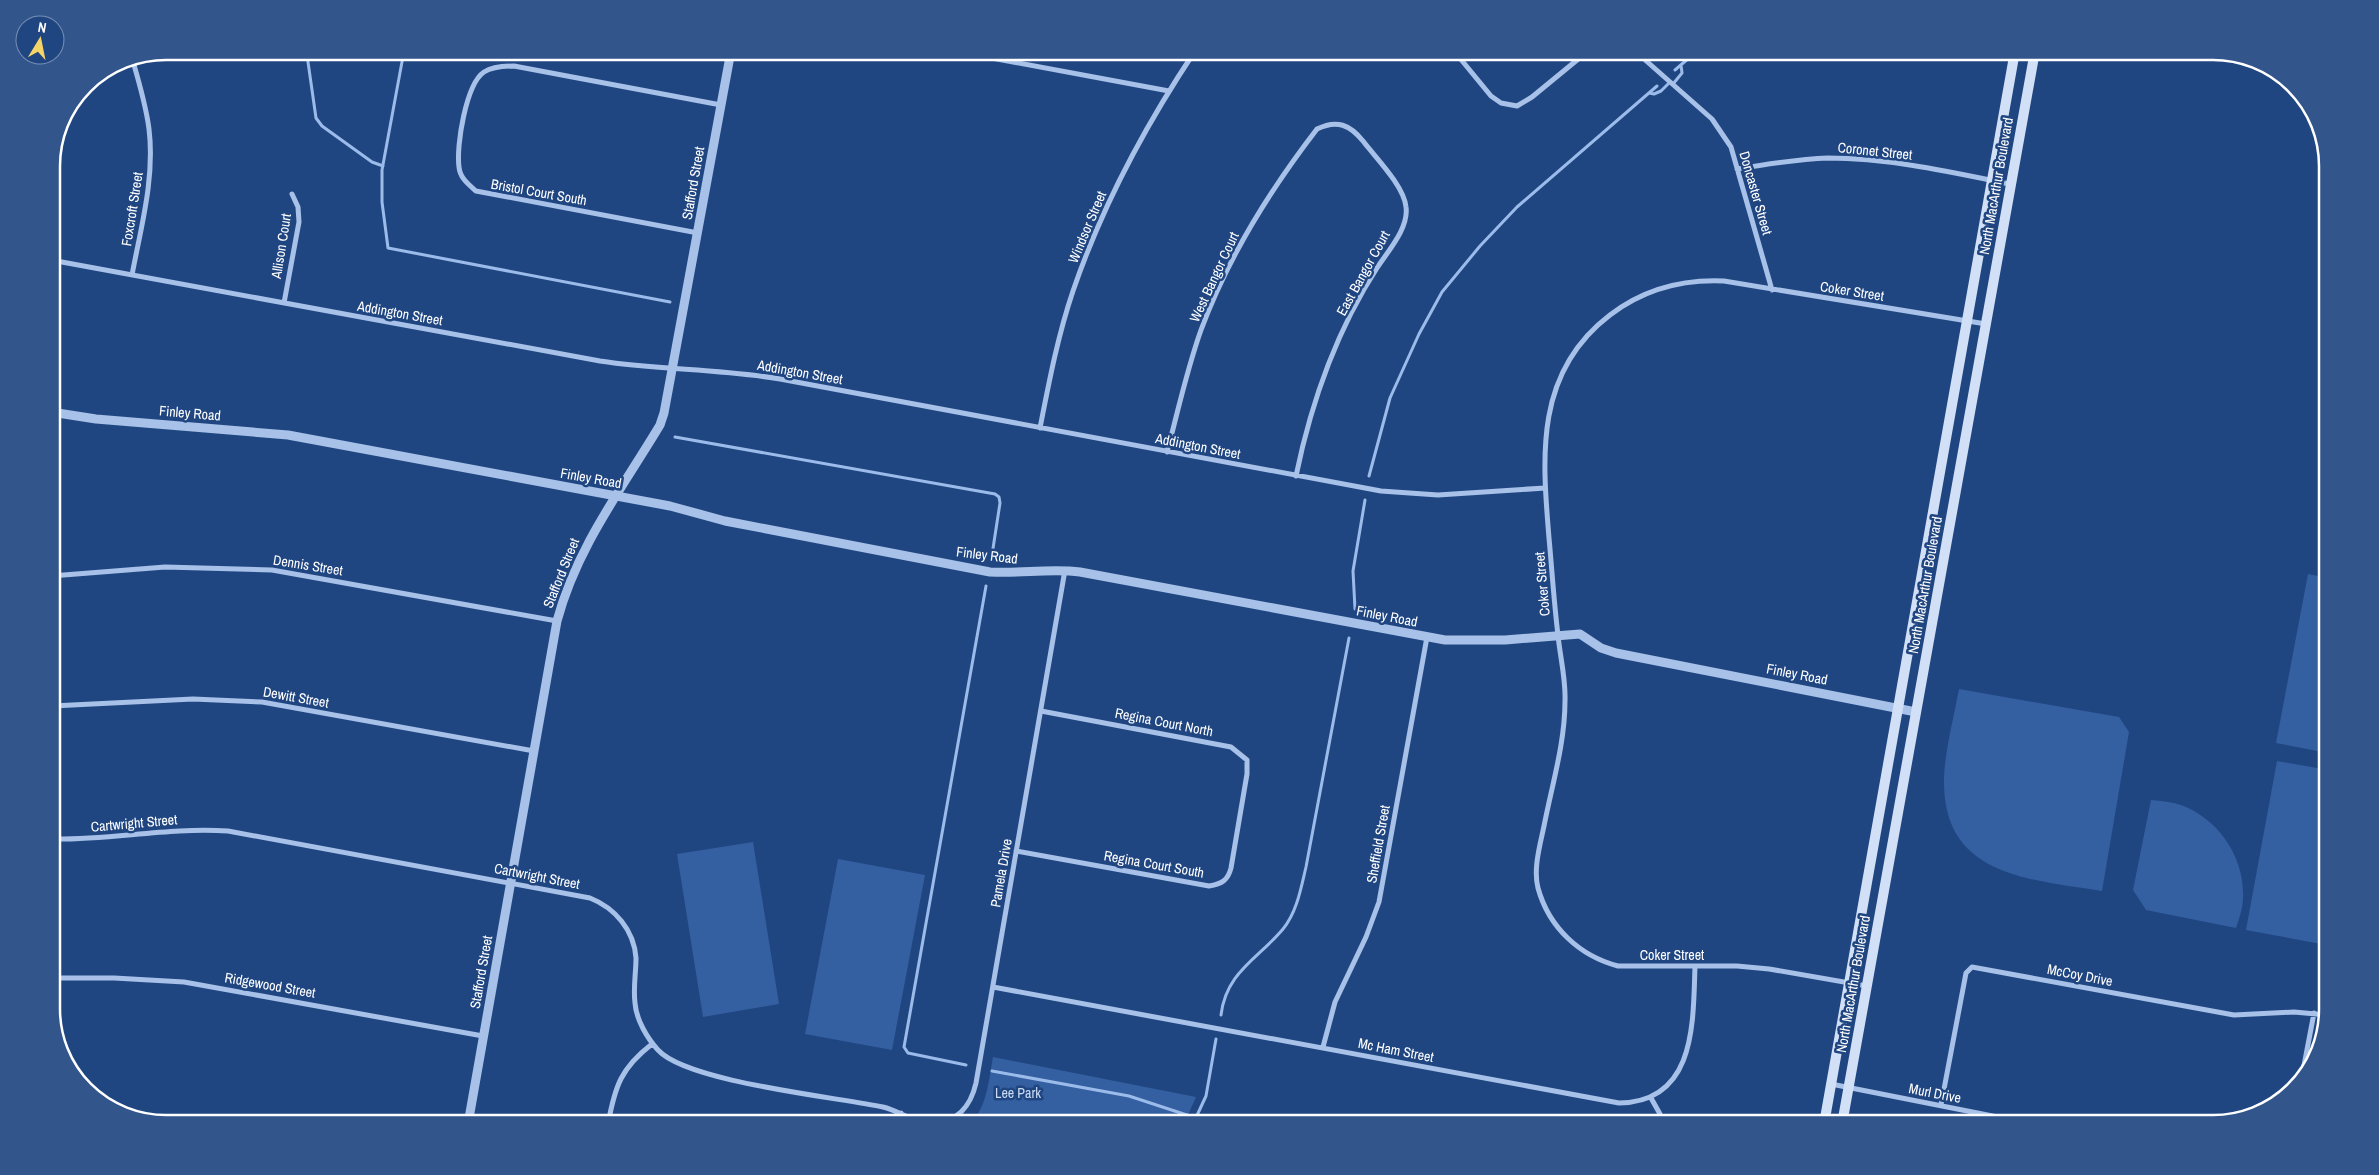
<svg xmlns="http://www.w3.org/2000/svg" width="2379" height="1175" viewBox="0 0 2379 1175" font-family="'Archivo Narrow',sans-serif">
  <rect width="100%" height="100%" fill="#204682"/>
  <!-- green -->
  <path fill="#345fa0" d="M2308,574l20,4v175l-52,-10z
    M1959,689l160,28 10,15 -27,159c-72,-12 -159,-14 -158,-111 0,-25 10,-64 15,-91z
    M2277,761l51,9v137l-7,37 -75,-14z
    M2151,800c10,1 21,2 30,5 38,14 64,53 62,93 0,10 -4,21 -7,30l-90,-18 -13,-20z
    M753,842l26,162 -76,13 -26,-163z
    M838,859l87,16 -33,175 -87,-16z
    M993,1057l203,40 -12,27h-215c18,-14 20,-46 24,-67z"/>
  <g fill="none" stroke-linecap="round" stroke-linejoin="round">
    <!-- stream -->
    <path stroke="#9bbbea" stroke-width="3" d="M404,51l-22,119v32l6,46 282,54
      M307,55l9,63 6,8 50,36 11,4
      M1675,70l22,-19
      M1673,84l9,-11 -1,-8
      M1649,93l5,1 7,-3 9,-9
      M675,437l320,57 4,3 1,6 -8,52
      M1369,476l21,-78 29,-64 23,-42 38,-46 37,-39 140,-121
      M1355,609l-2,-38 12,-71
      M1221,1015c5,-43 37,-56 62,-86 14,-17 18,-41 23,-62l43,-229
      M966,1065l-58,-12 -4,-6 82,-461
      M992,1071l137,25 67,22
      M1193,1124l13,-28 10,-57"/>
    <!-- minor -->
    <path stroke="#a7c1e8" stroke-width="5" d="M267,51l36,5 15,-5
      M954,51l215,40
      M1454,51l37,45 10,7 16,3 15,-9 56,-46
      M1635,51l77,68 19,28 41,143
      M2004,51l30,6
      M997,59l1,-8
      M111,67l39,-11 28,-5
      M1737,169c30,-5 60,-10 91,-11 61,0 123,14 182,26
      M698,233l-222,-42c-8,-7 -16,-13 -17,-24 -3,-21 7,-83 25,-95 8,-5 20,-6 30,-6l207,39
      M51,260l549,101c59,9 120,8 180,18l601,112 57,4 107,-7
      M132,275c9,-48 23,-97 17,-146 -3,-24 -10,-47 -17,-71
      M284,303l15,-81 -1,-15 -6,-13
      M1040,428c9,-46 18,-93 33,-137 29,-85 72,-165 122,-240
      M1167,452c11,-41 20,-83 34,-122 27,-73 69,-140 116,-201 20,-10 33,-4 46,12 13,17 41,45 43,66 3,21 -18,44 -29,61 -40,62 -66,135 -81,208
      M51,576l114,-9 107,3 285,51
      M52,706l141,-7 69,3 272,49
      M52,839c59,1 117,-12 176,-8l362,67c25,10 44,32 46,60 0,15 -3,30 -1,45 1,16 12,35 23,47 29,32 177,47 225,57 17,4 32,17 50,16 25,-1 38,-18 43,-40l89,-513
      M1016,851l193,35c13,-2 19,-6 22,-18l16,-94v-14l-16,-13 -190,-36
      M52,978h62l70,4 299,54
      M1867,986l-98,-17 -32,-3h-119c-38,-10 -69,-38 -80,-78 -5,-19 2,-43 6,-62 8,-41 21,-83 21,-125 1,-22 -5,-44 -7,-66 -4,-32 -6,-65 -9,-97 -7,-83 -14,-166 61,-223 34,-26 71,-36 114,-34l262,43
      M993,987l626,116c77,-1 74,-80 76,-137
      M1323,1047l12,-45 31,-65 13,-35 48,-265
      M2302,1076l12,-63
      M1831,1084l202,40
      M1651,1098l9,16 2,10
      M1941,1105l25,-132 6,-6 262,48 60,-3 33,3
      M608,1124c7,-38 13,-56 44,-80
      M899,1124l2,-11"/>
    <!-- tertiary -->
    <path stroke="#a7c1e8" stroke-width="9" d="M51,412l45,7 192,16 382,71 55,15 265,51c30,2 60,-4 90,0l365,68h60l75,-6 21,14 15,5 300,59
      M468,1124l89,-503c20,-74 64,-131 103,-196l4,-12 67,-362"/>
    <!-- secondary -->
    <path stroke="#d2e0f7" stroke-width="10" d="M1824,1124l191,-1073
      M1842,1124l193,-1073"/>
  </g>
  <g text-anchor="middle" stroke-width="5" stroke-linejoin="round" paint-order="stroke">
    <!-- street labels -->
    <g font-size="14" fill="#fff" stroke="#204682">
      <text transform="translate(1875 151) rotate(6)" y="5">Coronet Street</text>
      <text transform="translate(693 183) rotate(-80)" y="5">Stafford Street</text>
      <text transform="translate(1996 186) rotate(-80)" y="5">North MacArthur Boulevard</text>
      <text transform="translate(539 192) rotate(10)" y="5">Bristol Court South</text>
      <text transform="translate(1756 193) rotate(74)" y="5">Doncaster Street</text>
      <text transform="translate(132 209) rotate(-81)" y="5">Foxcroft Street</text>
      <text transform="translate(1087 227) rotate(-67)" y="5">Windsor Street</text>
      <text transform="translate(281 246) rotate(-81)" y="5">Allison Court</text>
      <text transform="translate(1363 273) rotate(-61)" y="5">East Bangor Court</text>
      <text transform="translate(1214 277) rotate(-65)" y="5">West Bangor Court</text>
      <text transform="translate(1852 291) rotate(9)" y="5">Coker Street</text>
      <text transform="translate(400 313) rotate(10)" y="5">Addington Street</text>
      <text transform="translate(800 372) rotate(10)" y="5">Addington Street</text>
      <text transform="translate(190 413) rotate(5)" y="5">Finley Road</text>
      <text transform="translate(1198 446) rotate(11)" y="5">Addington Street</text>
      <text transform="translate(591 478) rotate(10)" y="5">Finley Road</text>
      <text transform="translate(987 555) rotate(7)" y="5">Finley Road</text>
      <text transform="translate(308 565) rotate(9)" y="5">Dennis Street</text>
      <text transform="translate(561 573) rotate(-68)" y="5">Stafford Street</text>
      <text transform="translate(1542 584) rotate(-95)" y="5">Coker Street</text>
      <text transform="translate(1925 585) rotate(-80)" y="5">North MacArthur Boulevard</text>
      <text transform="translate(1387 616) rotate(11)" y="5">Finley Road</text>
      <text transform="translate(1797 674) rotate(11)" y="5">Finley Road</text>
      <text transform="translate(296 697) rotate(10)" y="5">Dewitt Street</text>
      <text transform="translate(1164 722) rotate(11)" y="5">Regina Court North</text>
      <text transform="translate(134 823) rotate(-5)" y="5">Cartwright Street</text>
      <text transform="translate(1378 844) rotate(-80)" y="5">Sheffield Street</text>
      <text transform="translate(1154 864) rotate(10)" y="5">Regina Court South</text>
      <text transform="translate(1001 873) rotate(-80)" y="5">Pamela Drive</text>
      <text transform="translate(537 876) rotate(11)" y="5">Cartwright Street</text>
      <text x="1672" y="960">Coker Street</text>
      <text transform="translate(481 972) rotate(-80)" y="5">Stafford Street</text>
      <text transform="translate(2080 975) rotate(11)" y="5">McCoy Drive</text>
      <text transform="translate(1853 984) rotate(-80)" y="5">North MacArthur Boulevard</text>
      <text transform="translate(270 985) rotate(10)" y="5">Ridgewood Street</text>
      <text transform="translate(1396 1050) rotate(11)" y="5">Mc Ham Street</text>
      <text transform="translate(1935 1093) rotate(11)" y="5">Murl Drive</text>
    </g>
    <!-- park labels -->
    <g font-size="14" fill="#cbddf6" stroke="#204682">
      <text x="1018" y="1098">Lee Park</text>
    </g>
  </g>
  <!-- crop -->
  <path d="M0 0H2379V1175H0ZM166 60H2213A106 106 0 0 1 2319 166V1009A106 106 0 0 1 2213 1115H166A106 106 0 0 1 60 1009V166A106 106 0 0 1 166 60Z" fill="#32558c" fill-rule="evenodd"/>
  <path fill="none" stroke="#fff" stroke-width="2.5" d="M166 60H2213A106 106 0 0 1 2319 166V1009A106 106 0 0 1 2213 1115H166A106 106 0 0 1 60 1009V166A106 106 0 0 1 166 60Z"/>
  <!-- north arrow -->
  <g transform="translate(40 40) rotate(10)"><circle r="24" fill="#204682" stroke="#7990b4"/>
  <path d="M0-4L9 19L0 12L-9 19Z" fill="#f5d468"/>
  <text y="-8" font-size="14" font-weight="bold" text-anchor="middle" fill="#ffffff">N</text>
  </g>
</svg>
